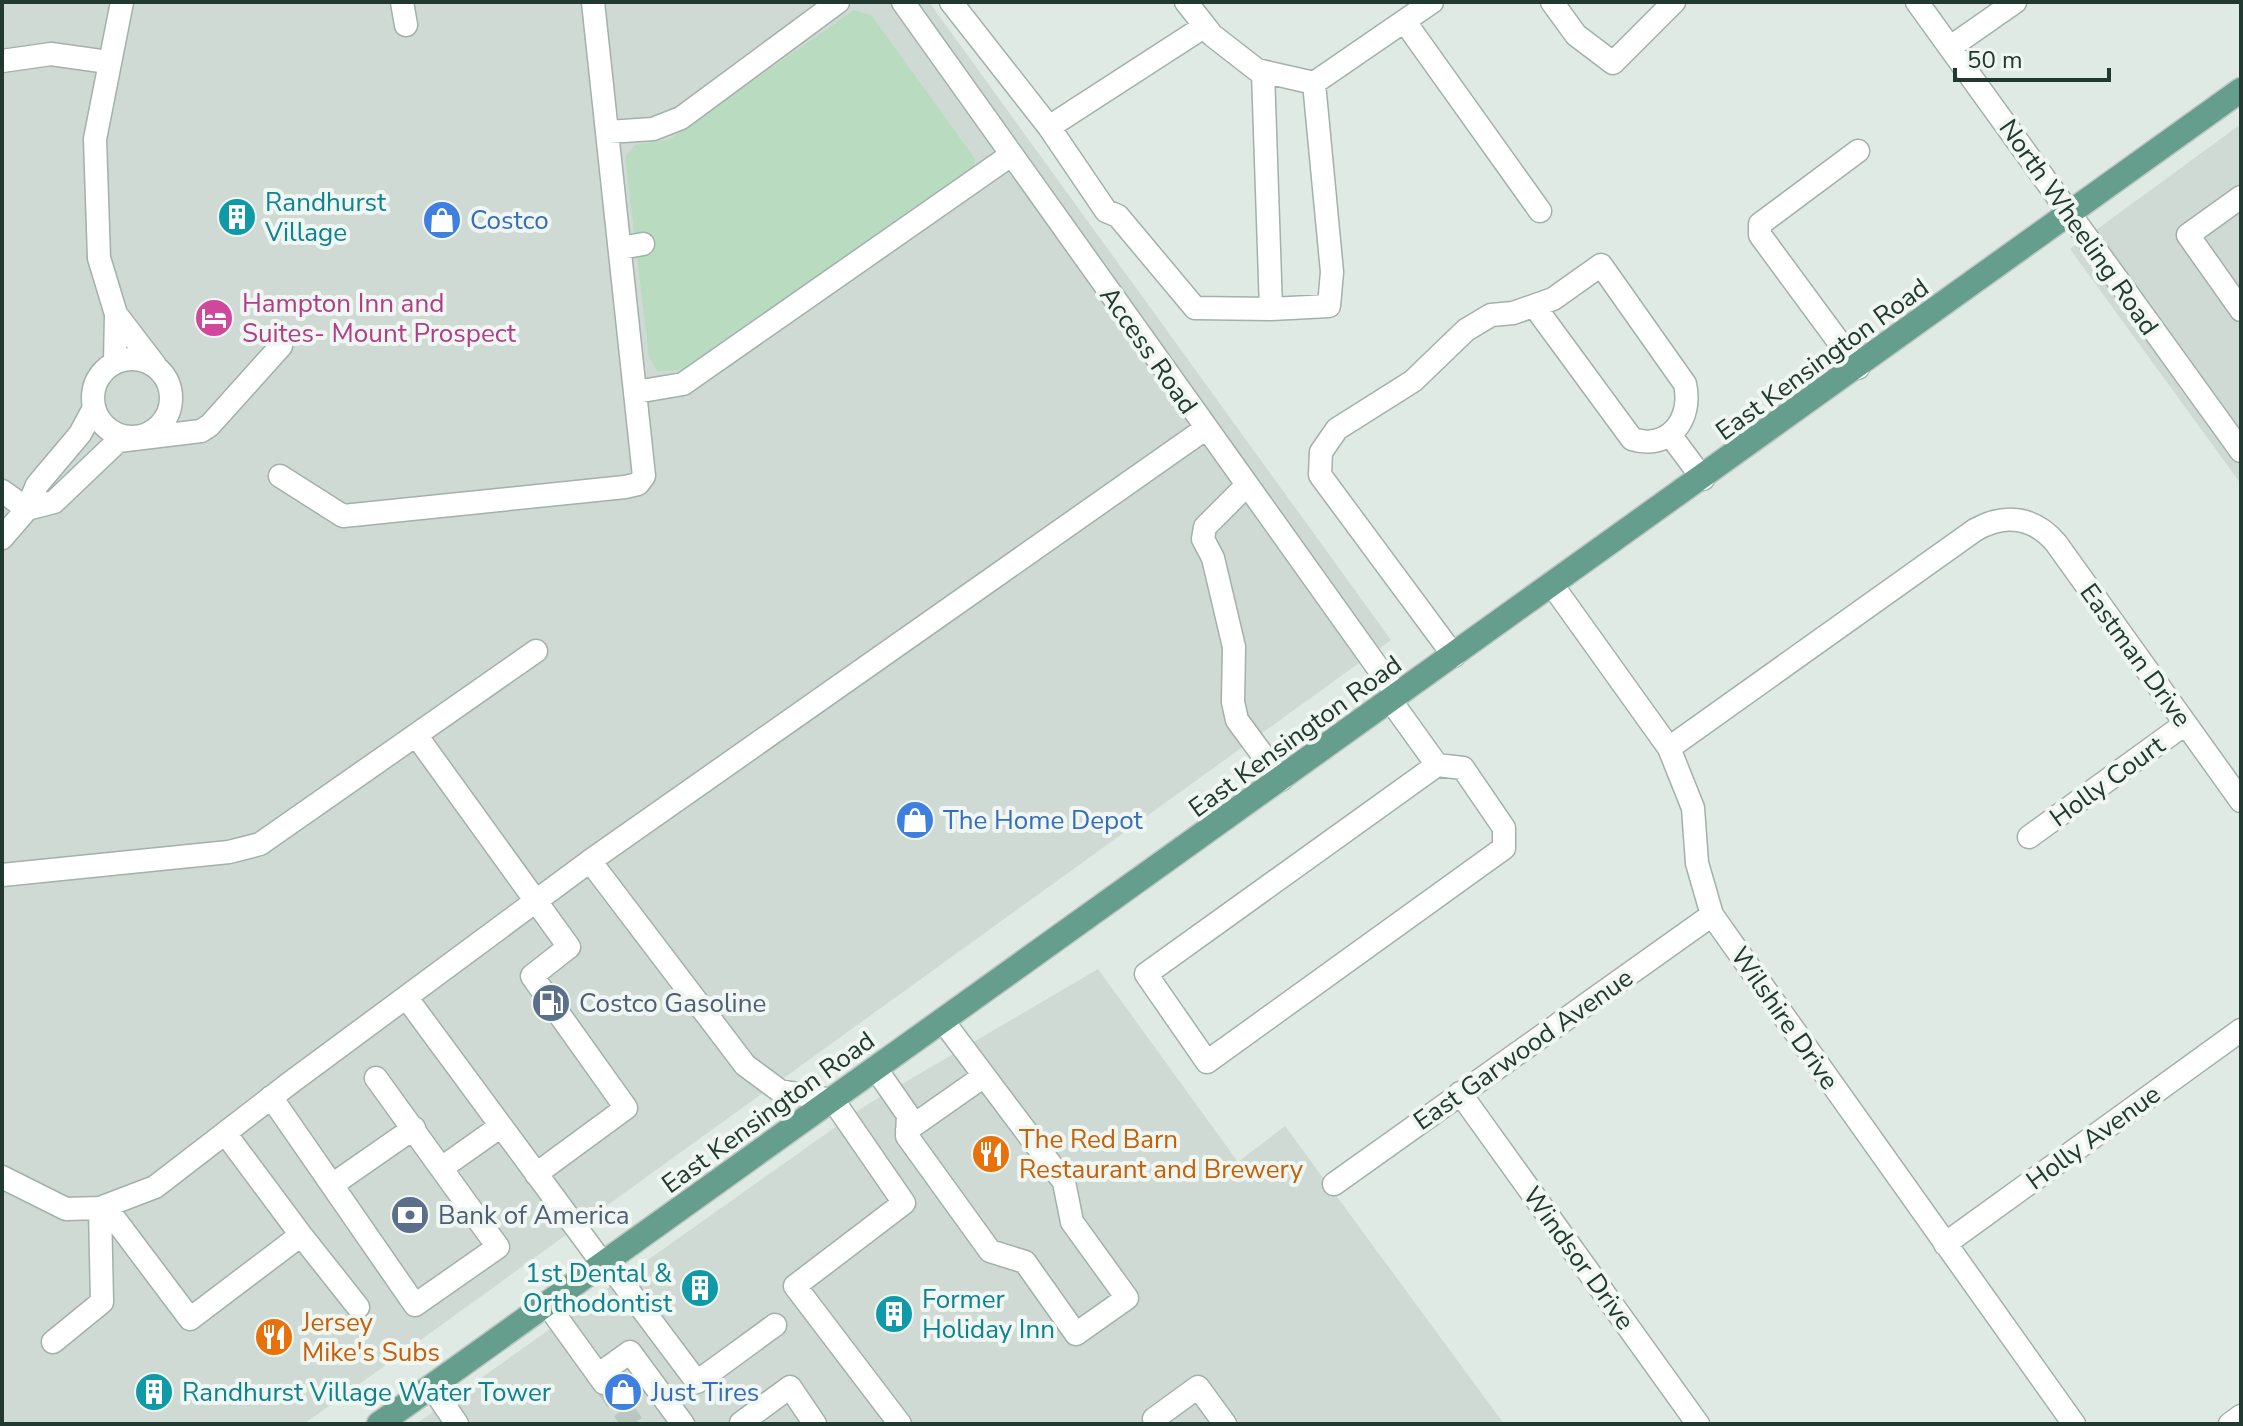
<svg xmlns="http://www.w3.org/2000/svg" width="2243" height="1426" viewBox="0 0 2243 1426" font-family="'Nunito Sans',sans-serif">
  <rect width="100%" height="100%" fill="#dfeae5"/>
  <!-- built -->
  <path fill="#cedad3" d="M2,2h927l462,638 -1087,784h-302z
    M2241,124v360l-171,-235z
    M1098,969l140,193 47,-36 219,298h-1088l452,-320z"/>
  <!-- green -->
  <path fill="#b9dbc0" d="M854,10l18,6 103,143 -1,8 -280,203 -37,1 -8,-15 -24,-199 10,-12 35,-6z"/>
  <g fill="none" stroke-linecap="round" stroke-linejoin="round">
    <!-- minor-tunnel -->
    <path stroke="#b9c7c1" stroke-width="22" stroke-dasharray="22 11" stroke-linecap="butt" d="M604,1383l29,41"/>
    <defs>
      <path id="minor" d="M402,2l4,23
        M903,2l495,694
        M951,2l98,125 57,84 12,5 77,92 76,1 -8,-237
        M1186,2l26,33 45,35 57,13 118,-81
        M1552,2l24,33 37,28 61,-61
        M1917,2l324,449
        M1405,22l135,189
        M1952,46l63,-44
        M2,61l49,-7 57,8
        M1049,127l156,-101
        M608,132l45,-3 28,-11 157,-116
        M2241,197l-53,38 53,75
        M621,248l22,-4
        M1271,309l58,-3 3,-34 -18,-189
        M116,314l39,51
        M93 398a39 39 0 1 1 78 0a39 39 0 1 1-78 0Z
        M115,362l1,-48 -17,-56 -4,-119 27,-137
        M1858,368l-98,-133v-11l98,-73
        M636,392l47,-8 328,-229
        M1671,436l32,43
        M280,476l63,40 282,-29 13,-3 6,-8 -51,-474
        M1246,486l-41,41 -2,12 10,19 21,89 -1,55 4,18 44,60
        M2,491l25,18
        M27,509l27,-7 64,-61 83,-10 9,-6 71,-79
        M2,538l25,-29 10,-24 43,-51 14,-26
        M1553,586l116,162 24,60 4,55 15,52 362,509
        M1454,656l-134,-181 1,-23 16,-23 76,-48 53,-51 25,-15 22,-2 40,-14 48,-34 84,119c8,35 -16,67 -53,55l-97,-132
        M1391,701l46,64 26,3 41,60v20l-297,214 -61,-88 291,-209
        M416,735l153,212 -37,29 94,132 -90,66
        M1669,748l306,-218c30,-17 59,-13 81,13l185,258
        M2029,837l156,-113
        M590,861l155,204 35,26 53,9 71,103 -109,83 105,138
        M2,875l227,-23 31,-8 276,-193
        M406,997l197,267
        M876,1069l32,46 -1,21 83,115 35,11 51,72 51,-36 -55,-76 -8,-40 -121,-161
        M1460,1093l238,331
        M271,1097l144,208 83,-58 -122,-169
        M907,1130l77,-54
        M443,1167l58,-41
        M2,1177l64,32 34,-1 55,-21 135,-104 300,-222 615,-432
        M1334,1184l378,-269
        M332,1185l82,-57
        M105,1206l85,113 111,-84 -76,-102
        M301,1235l57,72
        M1945,1244l296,-214
        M607,1262l90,120 78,-57
        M547,1304l57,79
        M53,1342l49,-40 -2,-94
        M598,1375l32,-23 53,72
        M432,1387l25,37
        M741,1423l49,-36 25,37
        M1158,1424l-4,-5 44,-32 27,37
        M2230,1424l11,-8"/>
      <path id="major" d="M379,1424l1862,-1334"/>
    </defs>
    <!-- minor casing -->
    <use href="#minor" stroke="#a2b1ab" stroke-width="25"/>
    <!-- major casing -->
    <use href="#major" stroke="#bcc4c1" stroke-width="27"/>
    <!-- minor -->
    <use href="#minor" stroke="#fff" stroke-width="22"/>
    <!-- major -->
    <use href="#major" stroke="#659e8c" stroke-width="24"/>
  </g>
  <!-- icons -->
  <defs>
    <symbol id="building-disc" viewBox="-11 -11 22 22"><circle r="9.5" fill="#0f9aa8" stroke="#f0f7f3"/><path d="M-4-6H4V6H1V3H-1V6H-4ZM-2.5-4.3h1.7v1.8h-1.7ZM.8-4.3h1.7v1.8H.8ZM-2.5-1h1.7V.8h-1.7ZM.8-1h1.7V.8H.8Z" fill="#fff"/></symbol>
    <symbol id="shop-disc" viewBox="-11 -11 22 22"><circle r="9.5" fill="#3f7fe0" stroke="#f0f7f3"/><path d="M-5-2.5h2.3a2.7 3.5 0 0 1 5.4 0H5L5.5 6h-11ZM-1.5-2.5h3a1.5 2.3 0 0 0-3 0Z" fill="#fff"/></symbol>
    <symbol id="hotel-disc" viewBox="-11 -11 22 22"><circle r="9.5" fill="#d1479c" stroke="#f0f7f3"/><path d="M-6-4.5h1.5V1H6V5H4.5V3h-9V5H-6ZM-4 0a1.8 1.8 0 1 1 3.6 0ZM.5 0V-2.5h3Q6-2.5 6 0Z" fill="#fff"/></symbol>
    <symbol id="fuel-disc" viewBox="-11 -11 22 22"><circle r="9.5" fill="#5c6f8a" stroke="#f0f7f3"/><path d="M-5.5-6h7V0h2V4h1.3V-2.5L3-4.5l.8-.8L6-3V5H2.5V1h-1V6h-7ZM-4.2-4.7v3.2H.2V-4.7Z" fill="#fff"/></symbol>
    <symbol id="restaurant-disc" viewBox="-11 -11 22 22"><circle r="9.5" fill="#e8710a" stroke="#f0f7f3"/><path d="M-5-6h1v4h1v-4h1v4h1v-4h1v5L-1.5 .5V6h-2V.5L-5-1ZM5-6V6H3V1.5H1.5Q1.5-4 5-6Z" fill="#fff"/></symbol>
    <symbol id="bank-disc" viewBox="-11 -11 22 22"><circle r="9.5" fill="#5c6f8a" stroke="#f0f7f3"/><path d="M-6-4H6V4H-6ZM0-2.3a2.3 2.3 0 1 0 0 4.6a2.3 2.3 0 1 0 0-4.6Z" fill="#fff"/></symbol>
  </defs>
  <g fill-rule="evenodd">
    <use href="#building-disc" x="215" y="195" width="44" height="44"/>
    <use href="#shop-disc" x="420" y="198" width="44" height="44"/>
    <use href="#hotel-disc" x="192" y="296" width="44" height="44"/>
    <use href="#shop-disc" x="893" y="798" width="44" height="44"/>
    <use href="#fuel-disc" x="529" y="981" width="44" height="44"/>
    <use href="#restaurant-disc" x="969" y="1132" width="44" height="44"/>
    <use href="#bank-disc" x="388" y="1193" width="44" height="44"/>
    <use href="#building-disc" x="678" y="1266" width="44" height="44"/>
    <use href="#building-disc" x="872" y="1292" width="44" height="44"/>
    <use href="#restaurant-disc" x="252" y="1315" width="44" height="44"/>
    <use href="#building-disc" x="132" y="1370" width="44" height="44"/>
    <use href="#shop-disc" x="601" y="1370" width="44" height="44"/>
  </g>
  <g text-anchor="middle" stroke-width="8" stroke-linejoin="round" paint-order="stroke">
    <!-- culture labels -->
    <g font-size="26" fill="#0d838f" stroke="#f0f7f3" text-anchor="start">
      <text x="265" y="211">Randhurst<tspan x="265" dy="30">Village</tspan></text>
      <text x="672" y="1282" text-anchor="end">1st Dental &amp;<tspan x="672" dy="30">Orthodontist</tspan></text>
      <text x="922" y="1308">Former<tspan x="922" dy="30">Holiday Inn</tspan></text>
      <text x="182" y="1401">Randhurst Village Water Tower</text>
    </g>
    <!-- shop labels -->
    <g font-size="26" fill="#366cbe" stroke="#f0f7f3" text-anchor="start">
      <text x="470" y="229">Costco</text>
      <text x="943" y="829">The Home Depot</text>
      <text x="651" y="1401">Just Tires</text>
    </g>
    <!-- street labels -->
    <g font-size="26" fill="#213931" stroke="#f0f7f3">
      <text transform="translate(2079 227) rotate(55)" y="9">North Wheeling Road</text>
      <text transform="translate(1149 350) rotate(55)" y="9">Access Road</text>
      <text transform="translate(1822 359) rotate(-36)" y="9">East Kensington Road</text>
      <text transform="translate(2136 655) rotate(54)" y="9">Eastman Drive</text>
      <text transform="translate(1295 736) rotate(-36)" y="9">East Kensington Road</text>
      <text transform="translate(2107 781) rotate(-36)" y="9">Holly Court</text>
      <text transform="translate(1785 1018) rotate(55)" y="9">Wilshire Drive</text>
      <text transform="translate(1523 1049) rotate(-35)" y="9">East Garwood Avenue</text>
      <text transform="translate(768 1112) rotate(-36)" y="9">East Kensington Road</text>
      <text transform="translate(2093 1137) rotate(-36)" y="9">Holly Avenue</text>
      <text transform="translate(1579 1258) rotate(54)" y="9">Windsor Drive</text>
    </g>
    <!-- hotel labels -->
    <g font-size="26" fill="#b23c85" stroke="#f0f7f3" text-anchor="start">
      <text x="242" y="312">Hampton Inn and<tspan x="242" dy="30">Suites- Mount Prospect</tspan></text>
    </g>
    <!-- service labels -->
    <g font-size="26" fill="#4e5e75" stroke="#f0f7f3" text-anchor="start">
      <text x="579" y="1012">Costco Gasoline</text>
      <text x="438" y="1224">Bank of America</text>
    </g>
    <!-- food labels -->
    <g font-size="26" fill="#c56008" stroke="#f0f7f3" text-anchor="start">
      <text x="1019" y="1148">The Red Barn<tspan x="1019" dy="30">Restaurant and Brewery</tspan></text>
      <text x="302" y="1331">Jersey<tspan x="302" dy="30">Mike's Subs</tspan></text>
    </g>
  </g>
  <!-- border -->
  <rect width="2243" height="1426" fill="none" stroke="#213931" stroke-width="8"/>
  <!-- scale -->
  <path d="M1955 68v12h154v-12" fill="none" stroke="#213931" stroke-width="4"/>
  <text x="1967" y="68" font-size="24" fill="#213931" stroke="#f0f7f3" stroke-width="6" paint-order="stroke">50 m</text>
</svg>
